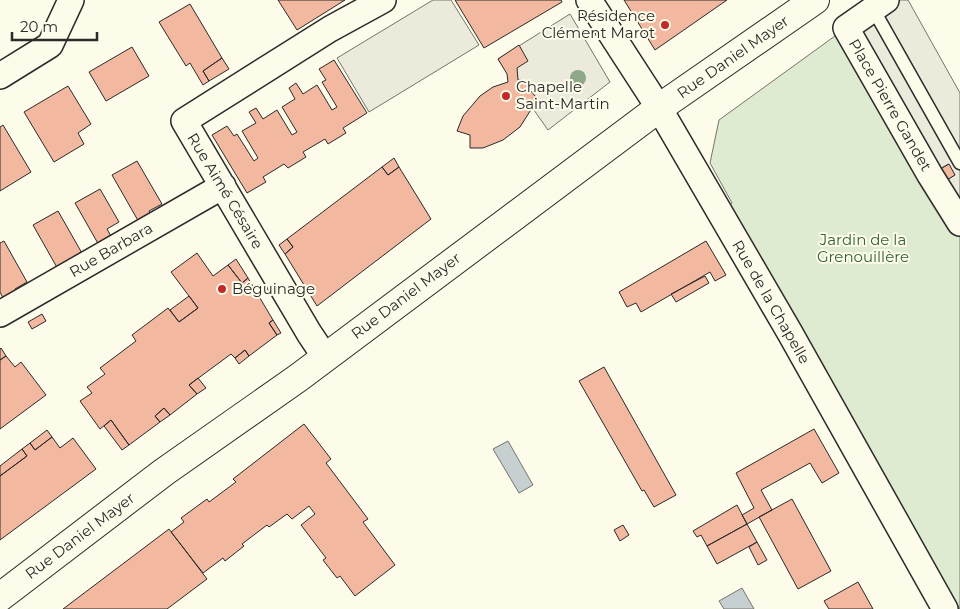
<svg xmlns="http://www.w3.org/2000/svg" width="960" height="609" viewBox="0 0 960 609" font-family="Montserrat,sans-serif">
  <rect width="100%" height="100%" fill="#fdfbea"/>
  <!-- green -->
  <path fill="#deebd1" stroke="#74746e" d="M846,28l114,196v385l-9,-12 -222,-391 3,-3 -22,-40 9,-43z"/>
  <!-- parking -->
  <path fill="#eceadb" stroke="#74746e" d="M433,0h18l28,45 -110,67 -32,-54z
    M886,0h22l52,93v105l-12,7 -11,-19 18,-11 -7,-11 -18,11 -84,-147z
    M570,14l40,68 -62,48 -50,-71z"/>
  <!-- water -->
  <path fill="#c7d0d0" stroke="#74746e" d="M508,441l25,44 -14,8 -26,-44z
    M742,588l12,21h-30l-5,-8z"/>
  <!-- building -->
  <path fill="#f2b8a0" stroke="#2b2b2b" d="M278,0h67l-48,30z
    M455,0h106l1,2 -78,46z
    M624,0h103l-72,50z
    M190,4l32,54 -19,13 6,10 -6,4 -13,-22 -4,3 -27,-44z
    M519,45l9,16 -11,7 1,12h5v2l13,15 -4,11 -12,19 -17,13 -20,8h-13v-13l-13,-4 6,-15 17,-20 13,-9 15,-5 -1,-8 -9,-15z
    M132,47l17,29 -43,25 -17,-29z
    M222,58l7,11 -20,12 -6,-10z
    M334,60l33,53 -24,15 3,5 -18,11 -3,-5 -22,13 3,5 -18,11 -4,-4 -21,13 3,5 -19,11 -35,-58 15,-9 7,10 3,-2 17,27 4,-3 -16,-27 14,-8 -7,-11 7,-4 7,11 14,-9 15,25 5,-3 -15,-25 13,-8 -6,-11 7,-5 7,11 14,-9 15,25 5,-3 -15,-25 4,-2 -7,-11z
    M68,86l23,38 -13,9 6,11 -30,18 -30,-50z
    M3,125l28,47 -31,19v-64z
    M394,158l5,9 -11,8 -6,-8z
    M137,161l25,43 -13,7 3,6 -12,7 -28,-49z
    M949,164l6,11 -18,11 -7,-11z
    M382,167l6,8 11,-8 32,52 -114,87 -32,-52 8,-7 -6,-8z
    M100,189l19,33 -12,7 6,11 -13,7 -25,-44z
    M58,211l25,44 -24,16 -26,-46z
    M287,239l6,8 -8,7 -6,-9z
    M4,241l23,41 -12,7 3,5 -13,8 -5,-10v-49z
    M706,241l20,34 -11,6 -5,-9 -69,40 -5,-9 -9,4 -8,-15z
    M197,253l16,23 15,-11 14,18 6,-5 25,42 -4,3 8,12 -28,21 -4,-6 -10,8 -4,-4 -42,31 8,9 -27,21 -6,-7 -9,8 5,6 -31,23 -18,-25 -11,9 -20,-28 12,-8 -5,-6 18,-13 -5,-6 36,-27 -4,-6 36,-27 11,14 19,-14 -27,-36z
    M236,259l12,19 -6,5 -14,-18z
    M705,276l4,7 -33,19 -5,-8z
    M189,296l9,12 -19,14 -9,-12z
    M42,314l4,7 -14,8 -4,-7z
    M273,320l8,13 -4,2 -8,-12z
    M1,348l5,8 -6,4v-11z
    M245,350l4,6 -10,8 -4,-6z
    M6,356l9,11 6,-5 25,33 -46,34v-69z
    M604,367l72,128 -22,12 -10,-17 -2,1 -63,-110z
    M198,378l8,10 -9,6 -8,-9z
    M164,408l6,7 -10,7 -5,-6z
    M111,420l18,25 -7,5 -18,-24z
    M304,424l27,35 -5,4 42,56 -5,3 32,43 -40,31 -15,-20 -3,2 -14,-18 3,-2 -25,-33 14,-11 -6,-8 -17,13 -5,-5 -18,13 -2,-2 -25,19 2,2 -19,15 -2,-3 -20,15 -32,-41 13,-10 -3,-4 26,-19 2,3 27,-20 -3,-3z
    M814,429l25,44 -17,10 -12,-20 -49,27 11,20 -25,14 -5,-9 12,-7 -18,-35z
    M47,430l5,7 -17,13 -5,-7z
    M52,437l8,11 13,-10 23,31 -96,71v-64l27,-20 -5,-7 8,-6 5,7z
    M22,449l5,7 -27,20v-10z
    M792,499l39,72 -33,18 -39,-72z
    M737,505l10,19 -40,22 -6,-11 -4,2 -4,-6z
    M747,524l10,18 -40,22 -10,-18z
    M623,525l6,10 -9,6 -6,-11z
    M169,529l38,50 -40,30h-104z
    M757,542l10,18 -9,5 -9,-18z
    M858,582l15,27h-44l-5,-8z"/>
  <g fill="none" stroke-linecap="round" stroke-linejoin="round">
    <defs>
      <path id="lane" d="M872,7l88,156"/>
      <path id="street" d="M589,0l70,108 131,225 155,276
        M886,0l-40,28 84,147 30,48
        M0,76l50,-31 21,-45
        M0,314l223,-128
        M325,357l-16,-24 -125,-212 146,-92 53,-29"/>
      <path id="secondary" d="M0,597l164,-125 134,-94 361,-270 156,-108"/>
    </defs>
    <!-- lane casing -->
    <use href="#lane" stroke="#2b2b2b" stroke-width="15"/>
    <!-- street casing -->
    <use href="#street" stroke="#2b2b2b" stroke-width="28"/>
    <!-- secondary casing -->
    <use href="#secondary" stroke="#2b2b2b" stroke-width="30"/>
    <!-- lane -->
    <use href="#lane" stroke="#fdfbea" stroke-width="12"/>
    <!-- street -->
    <use href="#street" stroke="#fdfbea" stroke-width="25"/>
    <!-- secondary -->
    <use href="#secondary" stroke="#fdfbea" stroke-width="28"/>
  </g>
  <!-- trees -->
  <circle fill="#8ea78a" cx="578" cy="78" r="8"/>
  <!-- markers -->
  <g fill="#c62828" stroke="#fdfbea" stroke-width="2">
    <circle cx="665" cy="25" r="5"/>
    <circle cx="506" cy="96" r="5"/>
    <circle cx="222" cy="289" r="5"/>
  </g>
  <g text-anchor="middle" stroke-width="4" stroke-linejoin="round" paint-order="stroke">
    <!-- poi labels -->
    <g font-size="15" fill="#2b2b2b" stroke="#fdfbea" text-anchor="start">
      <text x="655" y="21" text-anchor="end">Résidence<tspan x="655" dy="17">Clément Marot</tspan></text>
      <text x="516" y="92">Chapelle<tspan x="516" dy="17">Saint-Martin</tspan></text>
      <text x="232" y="294">Béguinage</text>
    </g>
    <!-- street labels -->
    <g font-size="15" fill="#2b2b2b" stroke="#fdfbea">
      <text transform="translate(733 57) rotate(-35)" y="5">Rue Daniel Mayer</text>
      <text transform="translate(890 105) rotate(60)" y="5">Place Pierre Gandet</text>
      <text transform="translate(225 191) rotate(59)" y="5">Rue Aimé Césaire</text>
      <text transform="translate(111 250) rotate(-30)" y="5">Rue Barbara</text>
      <text transform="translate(406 296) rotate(-37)" y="5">Rue Daniel Mayer</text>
      <text transform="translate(771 302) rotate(60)" y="5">Rue de la Chapelle</text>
      <text transform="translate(80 536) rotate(-37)" y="5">Rue Daniel Mayer</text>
    </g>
    <!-- park labels -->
    <g font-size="15" fill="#34623c" stroke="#fdfbea">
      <text x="863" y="245">Jardin de la<tspan x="863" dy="17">Grenouillère</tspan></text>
    </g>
  </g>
  <!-- scale -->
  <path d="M12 32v8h85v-8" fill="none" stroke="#2b2b2b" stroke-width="2.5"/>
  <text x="20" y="32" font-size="15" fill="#2b2b2b" stroke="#fdfbea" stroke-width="4" paint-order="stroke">20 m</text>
</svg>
